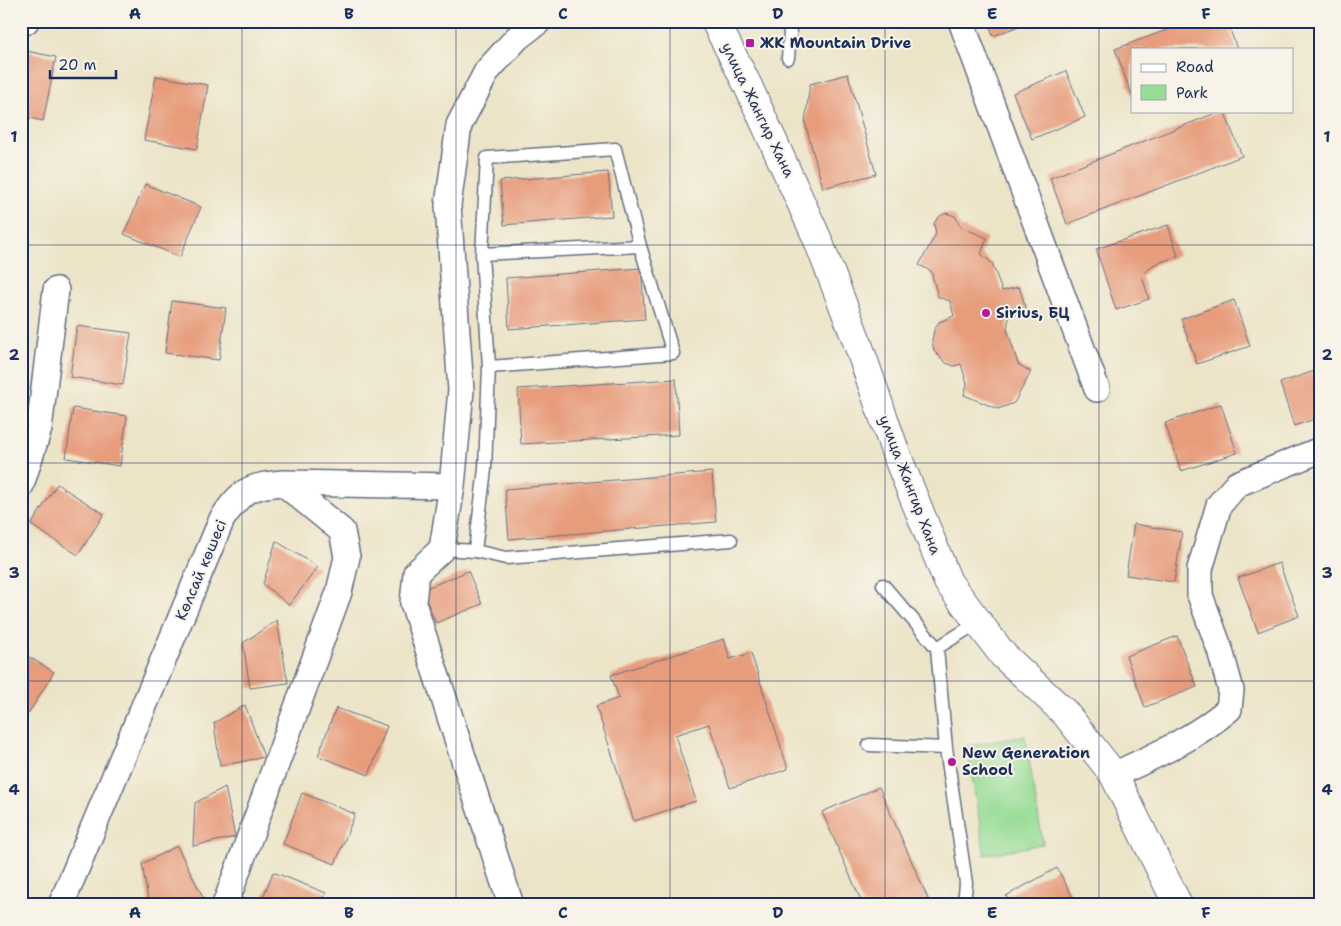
<svg xmlns="http://www.w3.org/2000/svg" width="1341" height="926" viewBox="0 0 1341 926" font-family="'Shantell Sans',sans-serif">
  <rect width="100%" height="100%" fill="#f7f3e8"/>
  <filter id="ink" filterUnits="userSpaceOnUse"><feTurbulence type="fractalNoise" baseFrequency=".02" numOctaves="2"/><feDisplacementMap in="SourceGraphic" scale="10" xChannelSelector="R" yChannelSelector="G"/><feConvolveMatrix kernelMatrix="1 2 1 2 8 2 1 2 1" color-interpolation-filters="sRGB"/></filter>
  <filter id="wash" filterUnits="userSpaceOnUse"><feTurbulence type="fractalNoise" baseFrequency=".0096" numOctaves="4" result="noise"/><feDisplacementMap in="SourceGraphic" scale="20" xChannelSelector="R" yChannelSelector="G"/><feGaussianBlur stdDeviation="1.12" result="paint"/><feColorMatrix in="noise" values="0 0 0 0 0 0 0 0 0 0 0 0 0 0 0 0 0 1.4 0 .05"/><feComposite in="paint" operator="in"/></filter>
  <g filter="url(#wash)">
    <rect width="100%" height="100%" fill="#ece4c7"/>
    <!-- green -->
    <path fill="#97dd96" stroke="#59867a" d="M1025,736l18,108 -58,11 -18,-109z"/>
    <g id="blocks">
      <!-- building -->
      <path fill="#e79c7c" d="M141,21h22l-18,8z
        M988,21h44l-39,15z
        M1191,21h36l10,28h-105v47l-17,-47z
        M21,50l35,7 -13,64 -22,-5z
        M1066,71l19,46 -53,22 -19,-46z
        M848,74l28,100 -53,14 -18,-65 5,-39z
        M156,76l52,9 -11,64 -53,-9z
        M1221,111h3l18,45 -175,68 -17,-46z
        M608,172l4,44 -108,9 -4,-44z
        M145,184l56,23 -21,50 -56,-23z
        M946,213l9,3 6,11 26,11 -6,16 11,9 10,28 17,-4 8,24 -18,5 -2,13 11,35 13,8 -17,31 -16,6 -34,-14 3,-11 -6,-20 -7,2 -8,-3 -12,-12 -2,-11 2,-10 5,-8 15,-6 -4,-15 -12,-4 -7,-26 -12,-6 17,-31 -2,-11 6,-7z
        M1168,225l10,31 -25,9 -11,11 7,23 -33,11 -20,-61z
        M641,268l4,51 -136,10 -3,-51z
        M1234,300l16,46 -53,18 -16,-45z
        M172,301l54,7 -7,52 -54,-7z
        M77,326l54,7 -8,52 -53,-8z
        M1320,369v48l-26,9 -14,-43z
        M676,379l3,56 -158,9 -3,-55z
        M1221,404l16,49 -56,18 -16,-48z
        M73,408l54,8 -7,50 -54,-8z
        M712,472l4,50 -207,17 -4,-50z
        M57,484l47,30 -26,41 -47,-30z
        M1134,524l48,8 -8,50 -48,-7z
        M276,541l42,26 -29,38 -26,-21z
        M1279,563l20,53 -41,16 -20,-54z
        M468,571l14,33 -46,19 -14,-33z
        M277,620l11,63 -38,5 -7,-45z
        M1177,636l20,51 -52,20 -19,-51z
        M724,639l6,20 21,-6 37,116 -58,19 -21,-64 -34,11 21,66 -62,20 -38,-115 23,-8 -8,-23z
        M21,652l33,20 -26,42 -7,-4z
        M245,705l19,52 -44,9 -6,-43z
        M336,708l51,18 -18,49 -51,-19z
        M225,787l10,50 -42,9 2,-43z
        M879,787l50,114 -9,4h-57l-41,-93z
        M302,793l53,21 -20,50 -52,-20z
        M177,846l30,59h-58l-7,-41z
        M1057,868l20,37h-67l-4,-9z
        M273,872l53,21 -5,12h-61z"/>
    </g>
  </g>
  <g filter="url(#ink)">
    <use href="#blocks" fill-opacity="0" stroke="#646e83" stroke-width="1"/>
    <g fill="none" stroke-linecap="round" stroke-linejoin="round">
      <defs>
        <path id="lane" d="M788,58l2,-25 -2,-12
          M482,254l158,-8
          M442,549l33,2 31,7 225,-18
          M475,551l10,-82 4,-102 -7,-113 5,-96 128,-9 25,97 33,107 -184,14
          M883,585l54,63
          M869,745l77,3
          M964,905l2,-22 -20,-135 -9,-100 40,-25"/>
        <path id="street" d="M961,21l136,368
          M21,24l5,-3
          M21,485l18,-56 17,-139
          M1114,775c41,-19 81,-37 115,-66l2,-19 -11,-40 -20,-55v-26l19,-64 18,-21 83,-34
          M61,905l161,-386c20,-29 26,-33 61,-36l169,3
          M225,905l114,-313 8,-35 -5,-26 -59,-48
          M511,905l-98,-302 3,-30 26,-24 10,-63 9,-96 -13,-185 11,-80 28,-54 30,-33 22,-17"/>
        <path id="secondary" d="M715,21l33,65 69,152 41,106 37,107 53,131 55,73 62,58 49,62 64,130"/>
      </defs>
      <!-- lane casing -->
      <use href="#lane" stroke="#646e83" stroke-width="15"/>
      <!-- street casing -->
      <use href="#street" stroke="#646e83" stroke-width="28"/>
      <!-- secondary casing -->
      <use href="#secondary" stroke="#646e83" stroke-width="30"/>
      <!-- lane -->
      <use href="#lane" stroke="#fff" stroke-width="12"/>
      <!-- street -->
      <use href="#street" stroke="#fff" stroke-width="25"/>
      <!-- secondary -->
      <use href="#secondary" stroke="#fff" stroke-width="28"/>
    </g>
  </g>
  <!-- grid -->
  <path fill="none" stroke="#1b2f5e" stroke-width="1" stroke-opacity="0.55" d="M242,21v884M456,21v884M670,21v884M885,21v884M1099,21v884M21,245h1299M21,463h1299M21,681h1299"/>
  <!-- markers -->
  <g fill="#b5179e" stroke="#f7f3e8" stroke-width="2">
    <rect x="745" y="38" width="10" height="10" rx="2.5"/>
    <circle cx="986" cy="313" r="5"/>
    <circle cx="952" cy="762" r="5"/>
  </g>
  <g text-anchor="middle" stroke-width="4" stroke-linejoin="round" paint-order="stroke">
    <!-- poi labels -->
    <g font-size="15" font-weight="bold" fill="#1b2f5e" stroke="#f7f3e8" text-anchor="start">
      <text x="760" y="48">ЖК Mountain Drive</text>
      <text x="996" y="318">Sirius, БЦ</text>
      <text x="962" y="758">New Generation<tspan x="962" dy="17">School</tspan></text>
    </g>
    <!-- street labels -->
    <g font-size="15" fill="#1b2f5e" stroke="#f7f3e8">
      <text transform="translate(758 110) rotate(64)" y="5">улица Жангир Хана</text>
      <text transform="translate(910 485) rotate(69)" y="5">улица Жангир Хана</text>
      <text transform="translate(201 570) rotate(-67)" y="5">Көлсай көшесі</text>
    </g>
  </g>
  <!-- margin -->
  <rect width="1341" height="926" fill="none" stroke="#f7f3e8" stroke-width="55"/>
  <!-- legend -->
  <rect x="1131" y="48" width="162" height="65" fill="#f7f3e8" stroke="#9fa5b1"/>
  <rect x="1141" y="64" width="25" height="8" fill="#ffffff" stroke="#9fa5b1"/>
  <text x="1176" y="72" font-size="15" fill="#1b2f5e">Road</text>
  <rect x="1141" y="85" width="25" height="15" fill="#97dd96" stroke="#9fa5b1"/>
  <text x="1176" y="98" font-size="15" fill="#1b2f5e">Park</text>
  <!-- scale -->
  <path d="M50 70v8h66v-8" fill="none" stroke="#1b2f5e" stroke-width="2.5"/>
  <text x="58" y="70" font-size="15" fill="#1b2f5e" stroke="#f7f3e8" stroke-width="4" paint-order="stroke">20 m</text>
  <rect x="28" y="28" width="1286" height="870" fill="none" stroke="#1b2f5e" stroke-width="2"/>
  <g font-size="16" text-anchor="middle" font-weight="bold" fill="#1b2f5e">
    <text x="135" y="19">A</text>
    <text x="349" y="19">B</text>
    <text x="563" y="19">C</text>
    <text x="778" y="19">D</text>
    <text x="992" y="19">E</text>
    <text x="1206" y="19">F</text>
    <text x="14" y="142">1</text>
    <text x="1327" y="142">1</text>
    <text x="14" y="360">2</text>
    <text x="1327" y="360">2</text>
    <text x="14" y="578">3</text>
    <text x="1327" y="578">3</text>
    <text x="14" y="795">4</text>
    <text x="1327" y="795">4</text>
    <text x="135" y="918">A</text>
    <text x="349" y="918">B</text>
    <text x="563" y="918">C</text>
    <text x="778" y="918">D</text>
    <text x="992" y="918">E</text>
    <text x="1206" y="918">F</text>
  </g>
</svg>
